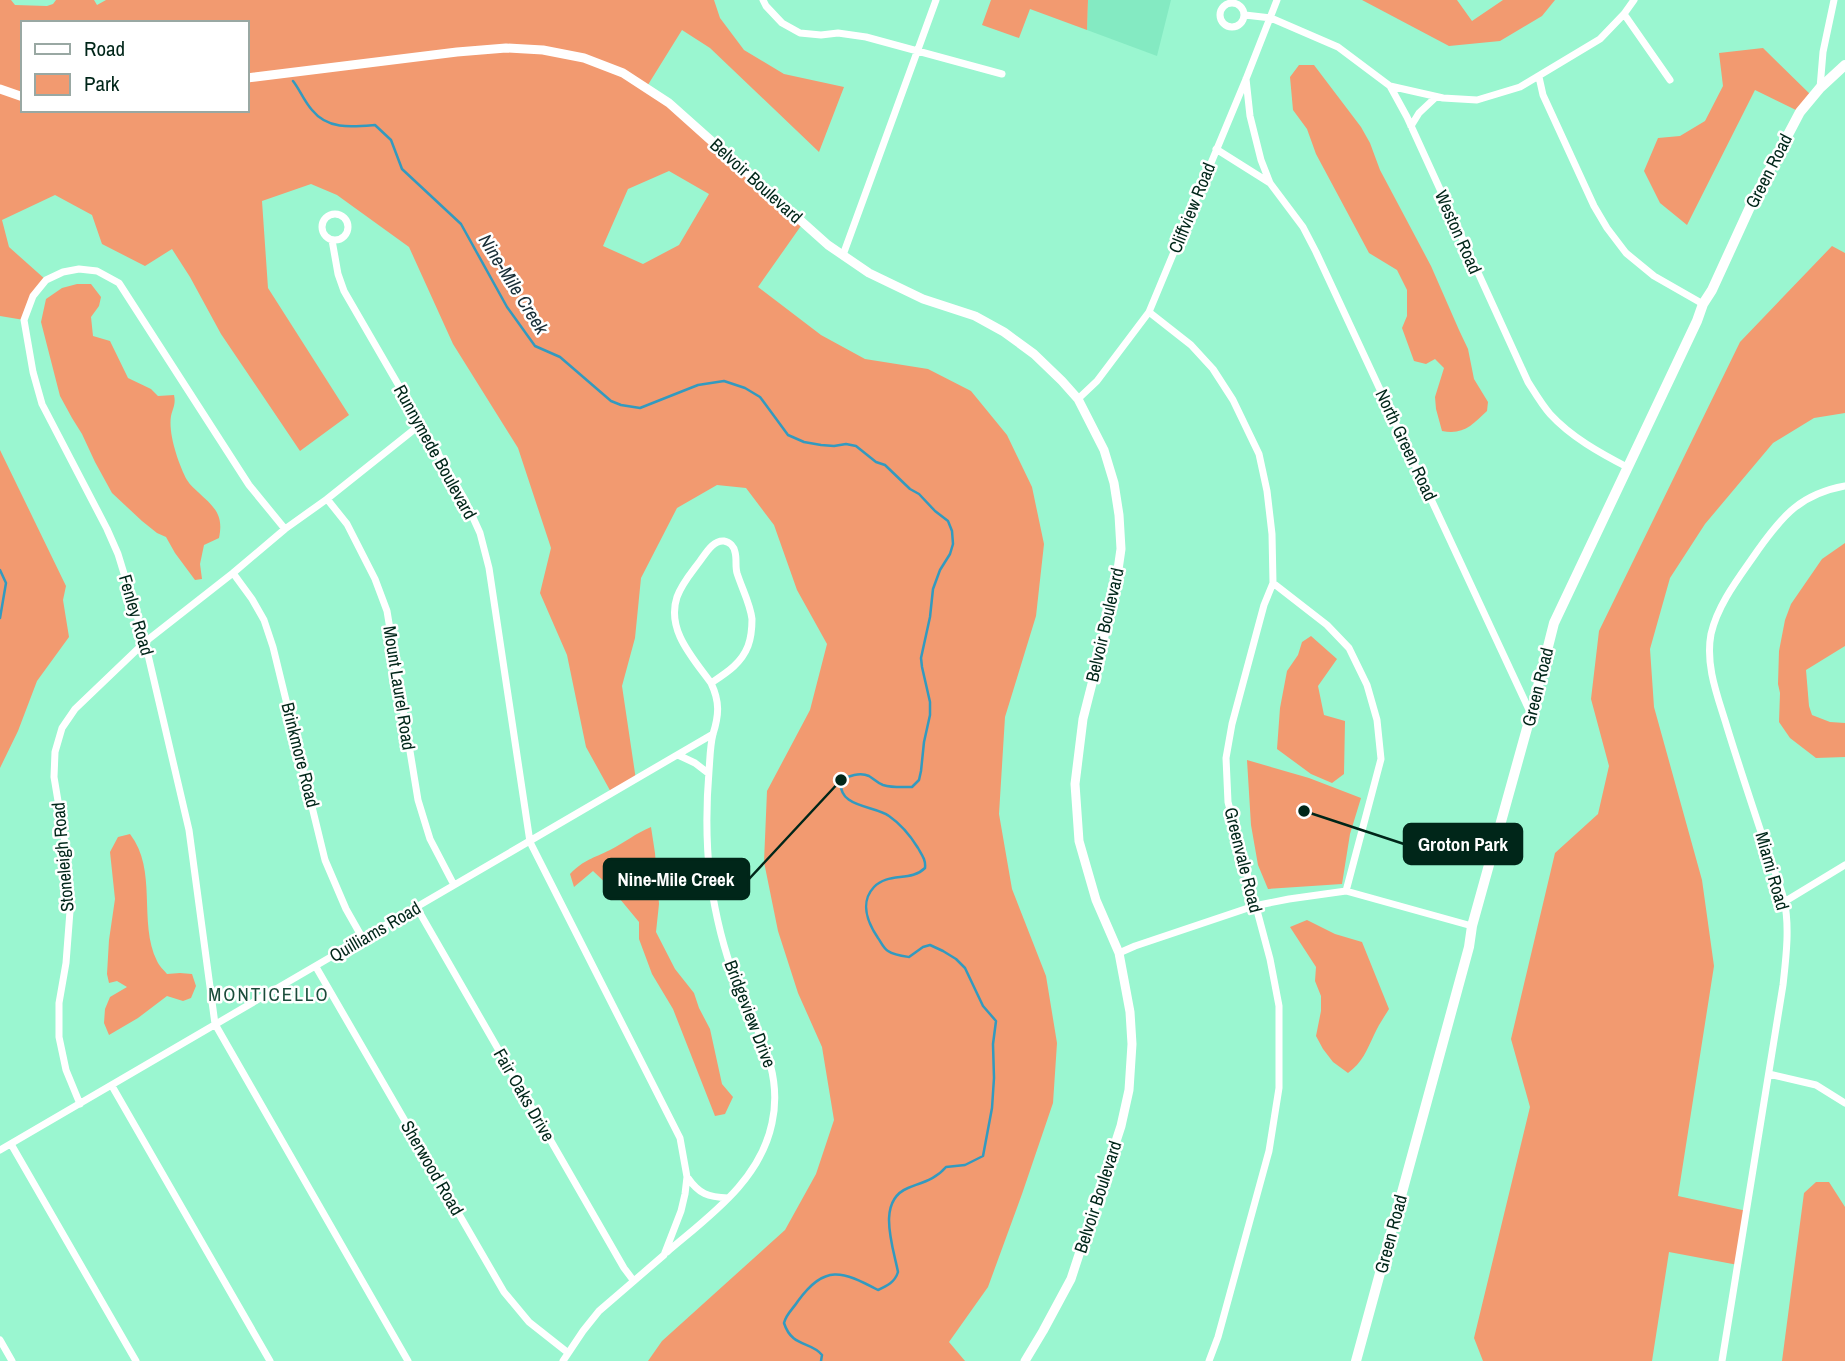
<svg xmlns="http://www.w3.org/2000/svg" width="1845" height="1361" viewBox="0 0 1845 1361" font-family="'Archivo Narrow',sans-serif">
  <rect width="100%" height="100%" fill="#9af6d0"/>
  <!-- built -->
  <path fill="#84eac2" d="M1088,0h83l-14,56 -70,-26z"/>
  <!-- green -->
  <path fill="#f29a70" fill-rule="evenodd" d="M0,0h11l4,5 32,1 6,-2 3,-4h38l3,5 9,-5h608l6,18 24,32 40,24 60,13 -25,65 -109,-104 -28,-18 -36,58 157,135 -45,64 63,48 44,24 63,10 43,22 36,44 25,52 12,57 -8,72 -31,101 -6,97 13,75 34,87 11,67 -4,60 -31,91 -34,93 -39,55 16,19h-317l14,-20 123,-111 31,-56 18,-54 -12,-73 -24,-54 -20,-62 -14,-69 3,-71 43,-81 17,-66 -30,-54 -23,-65 -28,-37 -29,-3 -40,23 -36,70 -6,60 -13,48 14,94 -24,14 -26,-47 -19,-92 -27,-62 11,-45 -33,-100 -65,-104 -44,-97 -72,-52 -26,-11 -49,17 6,87 81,127 -49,36 -79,-117 -31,-57 -18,-28 -27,17 -43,-22 -10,-29 -37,-20 -53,25 7,27 37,33 -13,16 -9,24 -24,-4zM23,23h224v87h-224zM669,171l40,23 -30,51 -36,19 -40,-18 25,-57z
    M991,0h97l-1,30 -57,-21 -11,29 -37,-13z
    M1362,0h95l15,21 31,-21h52l-13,16 -42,25 -51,5z
    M1763,48l50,49 -13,15 -45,-22 -68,135 -27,-22 -16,-32 14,-33 22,-2 25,-15 18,-35 -4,-33z
    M1299,65h15l47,62 9,16 10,27 51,96 28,64 9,19 6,30 14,23 -1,9c-15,14 -23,24 -45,20l-6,-22 -1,-12 9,-29 -9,-9 -9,5 -12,-3 -12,-33 5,-12v-26l-10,-20 -28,-17 -53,-99 -9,-25 -14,-19 -3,-33z
    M1832,246l13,7v160l-31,5 -41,25 -68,81 -35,54 -20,71 4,58 48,173 12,86 -36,230 69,15 -9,54 -69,-13 -17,109h-169l-9,-23 56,-231 -19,-68 44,-186 43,-39 11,-48 -18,-67 8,-68 141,-289z
    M77,284h14l10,13 -2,9 -8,11 2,19 17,5 18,37 23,11 7,7 16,-1c2,9 -1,13 -3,21 -3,18 8,49 16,64 3,5 7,8 11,12 16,15 26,22 21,46l-15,7 -4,19 2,15 -7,1 -20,-27 -9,-16 -9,-4 -15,-12 -30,-28 -17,-31 -13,-28 -10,-16 -12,-22 -19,-74 5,-23 16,-11z
    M0,450l66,136 -3,14 6,37 -32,44 -19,50 -18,37z
    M1845,543v103l-39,24 3,36 3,9 18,7 15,1v34l-29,1 -26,-20 -11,-16 1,-29 -2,-9 1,-33 6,-31 6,-16 31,-45z
    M1311,636l26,23 -19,27 6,29 21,6 -1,53 -12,9 -21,-9 -34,-25 3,-41 7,-37 11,-16 4,-13z
    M1247,760l62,18 52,20 -11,36 -8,50 -74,5 -10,-24 -7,-40z
    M651,827l4,26 4,51 -3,28 19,37 19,24 5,15 11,21 12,55 11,13 -8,17 -10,2 -42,-107 -21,-35 -13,-35v-17l-29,-35 -17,-16 -19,16 -4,-13c15,-15 22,-15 40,-24 14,-7 26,-17 41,-23z
    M130,834c28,36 8,88 27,127 2,5 7,9 10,13l13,-1 12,1 4,12 -5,12 -8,3 -16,-5 -29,22 -29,17 -5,-12 1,-14 5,-12 17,-10 -10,-6 -8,2 -2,-9 2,-34 6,-41 -5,-47 8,-15z
    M1307,920l28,14 27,8 27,67c-5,8 -11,17 -15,26 -7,15 -12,28 -26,38l-15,-11 -10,-13 -7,-13 5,-25v-15l-6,-15 1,-14 -26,-40z
    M1816,1182h13l16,25v154h-63l22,-168z"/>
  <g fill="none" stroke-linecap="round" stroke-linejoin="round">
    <!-- stream -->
    <path stroke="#339abf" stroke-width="2.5" d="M293,81c7,9 11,20 19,29 16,20 40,17 63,15l16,15 11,29 59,55 46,83 28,39 25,11 51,44 10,4 19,3 58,-23 26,-4 21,7 15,9 28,38 16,7 17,3 13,1 12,-2 10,2 20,16 9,3 25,24 9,5 16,17 13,10 4,10 1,13 -3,10 -10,16 -7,19 -3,28 -9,41 1,9 8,35v13l-6,27 -3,29 -2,9 -7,7c-10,0 -19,1 -29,-2 -6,-2 -9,-6 -14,-9 -9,-4 -21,0 -28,4 -4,28 33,25 48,36 13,9 21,19 29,32 4,7 8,12 7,20 -14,14 -37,4 -51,19 -14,15 -7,35 4,51 3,4 5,10 10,13 6,4 14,5 21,6l14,-10 7,-2 13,6 13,8 9,9 18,38 13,15 -3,23 1,34 -2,30 -9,48 -18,9 -19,2c-10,12 -23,15 -38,21 -32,13 -15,58 -10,84 -3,10 -11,14 -20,18 -36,-19 -53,-26 -80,11 -5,8 -12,13 -14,22 8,25 27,18 38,32l-1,6
      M0,570l6,13 -6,35"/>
    <!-- minor -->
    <path stroke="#fff" stroke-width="7" d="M763,0l3,6 16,17 18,10 21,2 17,-2 28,4 136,37
      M1220 15a12 12 0 1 1 24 0a12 12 0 1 1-24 0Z
      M1624,14l46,66
      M1245,15l26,3 67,29 52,39 17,31 121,265c7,11 14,23 22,32 21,23 50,39 77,53
      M1539,77l4,18 51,111 13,22 19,25 28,23 49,28
      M1246,79l4,37 11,44 9,23 33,44 13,25 215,462
      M1390,86l53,12 34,2 43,-13 80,-48 24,-25 10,-14
      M1820,88l3,-36 11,-52
      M1411,126l8,-13 17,-16
      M1216,149l54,34
      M322 227a13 13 0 1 1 26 0a13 13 0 1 1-26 0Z
      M332,240l6,34 6,17 121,209 15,33 9,35 41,274 150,296 7,39 -2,17 -4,17 -17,44 -65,56 -16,20 -20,30
      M843,255l93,-255
      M1149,312l42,33 22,24 20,31 26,54 8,37 5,43 1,49 -9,22 -32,119 -6,34 2,44 42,157 9,47v82l-10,63 -51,186 -9,24
      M1078,399l19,-18 52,-69 97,-233 31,-79
      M327,499l20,25 28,55 12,32 31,189 12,39 24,46
      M285,529l-36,-44 -130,-202 -22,-12 -18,-2 -16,3 -17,8 -13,16 -9,24 9,52 9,32 65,125 11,25 27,88 44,188 26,194 193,337
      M233,573l19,26 12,21 9,27 52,213 21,49 17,30
      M1273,583l54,42 22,23 18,37 10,35 4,39 -35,132
      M678,755l17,8 13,10
      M1784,902l61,-37
      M417,908l207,360 9,12
      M1119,953l16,-7 119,-40 35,-7 57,-8 126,35
      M316,967l188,325 25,30 38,30
      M1769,1074l47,11 29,18
      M112,1086l158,275
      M80,1104l-14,-34 -7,-33v-34l7,-40 4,-52 -4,-62 -12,-72 1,-25 7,-24 13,-19 70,-67 88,-69 52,-44 42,-30 94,-75
      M11,1144l125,217
      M0,1150l713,-416
      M688,1178c11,16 20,19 40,20
      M667,1252c42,-36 93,-71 105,-129 12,-54 -17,-94 -36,-142 -13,-33 -21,-68 -26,-103 -4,-36 -4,-71 -1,-107 1,-12 1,-25 4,-37 6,-19 7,-32 -2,-51 15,-10 30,-19 37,-37 3,-8 4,-18 4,-27 -2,-16 -10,-30 -15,-46 -2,-7 0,-14 -2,-21 -1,-5 -5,-10 -11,-11 -11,-1 -18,12 -24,20 -8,11 -18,22 -23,36 -11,33 16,61 34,86
      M0,1340l12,21
      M1722,1361l61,-376c3,-27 7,-59 1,-85 -5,-19 -13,-38 -19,-56 -13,-39 -26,-78 -38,-117 -9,-30 -22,-61 -16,-93 7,-31 30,-59 47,-84 25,-35 43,-56 87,-64"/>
    <!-- tertiary -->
    <path stroke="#fff" stroke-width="9" d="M247,78l210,-26 49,-4 37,2 41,8 39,15 46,30 159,142 41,28 54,26 52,17 29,16 30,22 28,27 16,18 26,51 10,33 5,32 2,34 -7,48 -31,122 -8,65 4,57 17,59 23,53 11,59 2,32 -3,46 -8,36 -50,153 -28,52 -18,30
      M0,89l23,8"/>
    <!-- secondary -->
    <path stroke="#fff" stroke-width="10" d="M1356,1361l113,-414 3,-21 59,-212 23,-91 143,-302 6,-17 9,-14 38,-83 50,-95 20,-24 25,-23"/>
  </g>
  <g text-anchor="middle" stroke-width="5" stroke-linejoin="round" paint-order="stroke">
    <!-- street labels -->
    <g font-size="18" fill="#002619" stroke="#fff">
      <text transform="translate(1769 171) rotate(-63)" y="6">Green Road</text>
      <text transform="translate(756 181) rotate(42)" y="6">Belvoir Boulevard</text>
      <text transform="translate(1192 208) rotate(-68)" y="6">Cliffview Road</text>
      <text transform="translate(1458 232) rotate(66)" y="6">Weston Road</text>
      <text transform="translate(1406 445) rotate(65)" y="6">North Green Road</text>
      <text transform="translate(435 452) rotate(61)" y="6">Runnymede Boulevard</text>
      <text transform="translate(136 615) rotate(74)" y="6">Fenley Road</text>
      <text transform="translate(1105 625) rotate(-77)" y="6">Belvoir Boulevard</text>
      <text transform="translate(1538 687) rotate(-76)" y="6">Green Road</text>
      <text transform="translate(399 688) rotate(81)" y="6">Mount Laurel Road</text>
      <text transform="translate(300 755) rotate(76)" y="6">Brinkmore Road</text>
      <text transform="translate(63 857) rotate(-95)" y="6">Stoneleigh Road</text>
      <text transform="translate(1243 860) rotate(76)" y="6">Greenvale Road</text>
      <text transform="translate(1772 871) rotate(74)" y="6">Miami Road</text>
      <text transform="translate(375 932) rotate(-30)" y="6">Quilliams Road</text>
      <text transform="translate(750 1014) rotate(69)" y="6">Bridgeview Drive</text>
      <text transform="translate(524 1095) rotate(60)" y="6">Fair Oaks Drive</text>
      <text transform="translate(432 1168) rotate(60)" y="6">Sherwood Road</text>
      <text transform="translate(1098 1197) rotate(-72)" y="6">Belvoir Boulevard</text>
      <text transform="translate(1391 1234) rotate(-75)" y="6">Green Road</text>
    </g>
    <!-- water labels -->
    <g font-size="19" font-style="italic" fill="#182e37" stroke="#fff">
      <text transform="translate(514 284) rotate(58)" y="7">Nine-Mile Creek</text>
    </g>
    <!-- neighbourhood labels -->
    <g font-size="19" letter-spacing="2" fill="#1a4c3a" stroke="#fff">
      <text x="269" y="1001">MONTICELLO</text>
    </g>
  </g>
  <!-- callouts -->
  <path fill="none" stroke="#002619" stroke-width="2.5" d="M1304 811L1404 844M841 780L749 879"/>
  <g fill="#002619" stroke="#fff" stroke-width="2.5">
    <circle cx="1304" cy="811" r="7"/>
    <circle cx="841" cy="780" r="7"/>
  </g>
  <g fill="#002619" stroke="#002619" stroke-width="2.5">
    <rect x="1404" y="824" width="118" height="40" rx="7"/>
    <rect x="604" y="859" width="145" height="40" rx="7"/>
  </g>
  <g font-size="19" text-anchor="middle" font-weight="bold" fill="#fff">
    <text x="1463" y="851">Groton Park</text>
    <text x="676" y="886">Nine-Mile Creek</text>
  </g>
  <!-- legend -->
  <rect x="21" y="21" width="228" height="91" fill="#ffffff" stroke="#99a8a3" stroke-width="2"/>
  <rect x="35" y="44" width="35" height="10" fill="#ffffff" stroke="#99a8a3" stroke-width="2"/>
  <text x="84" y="56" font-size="21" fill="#002619">Road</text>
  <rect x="35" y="74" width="35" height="21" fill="#f29a70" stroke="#99a8a3" stroke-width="2"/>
  <text x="84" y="91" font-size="21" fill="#002619">Park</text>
</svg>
